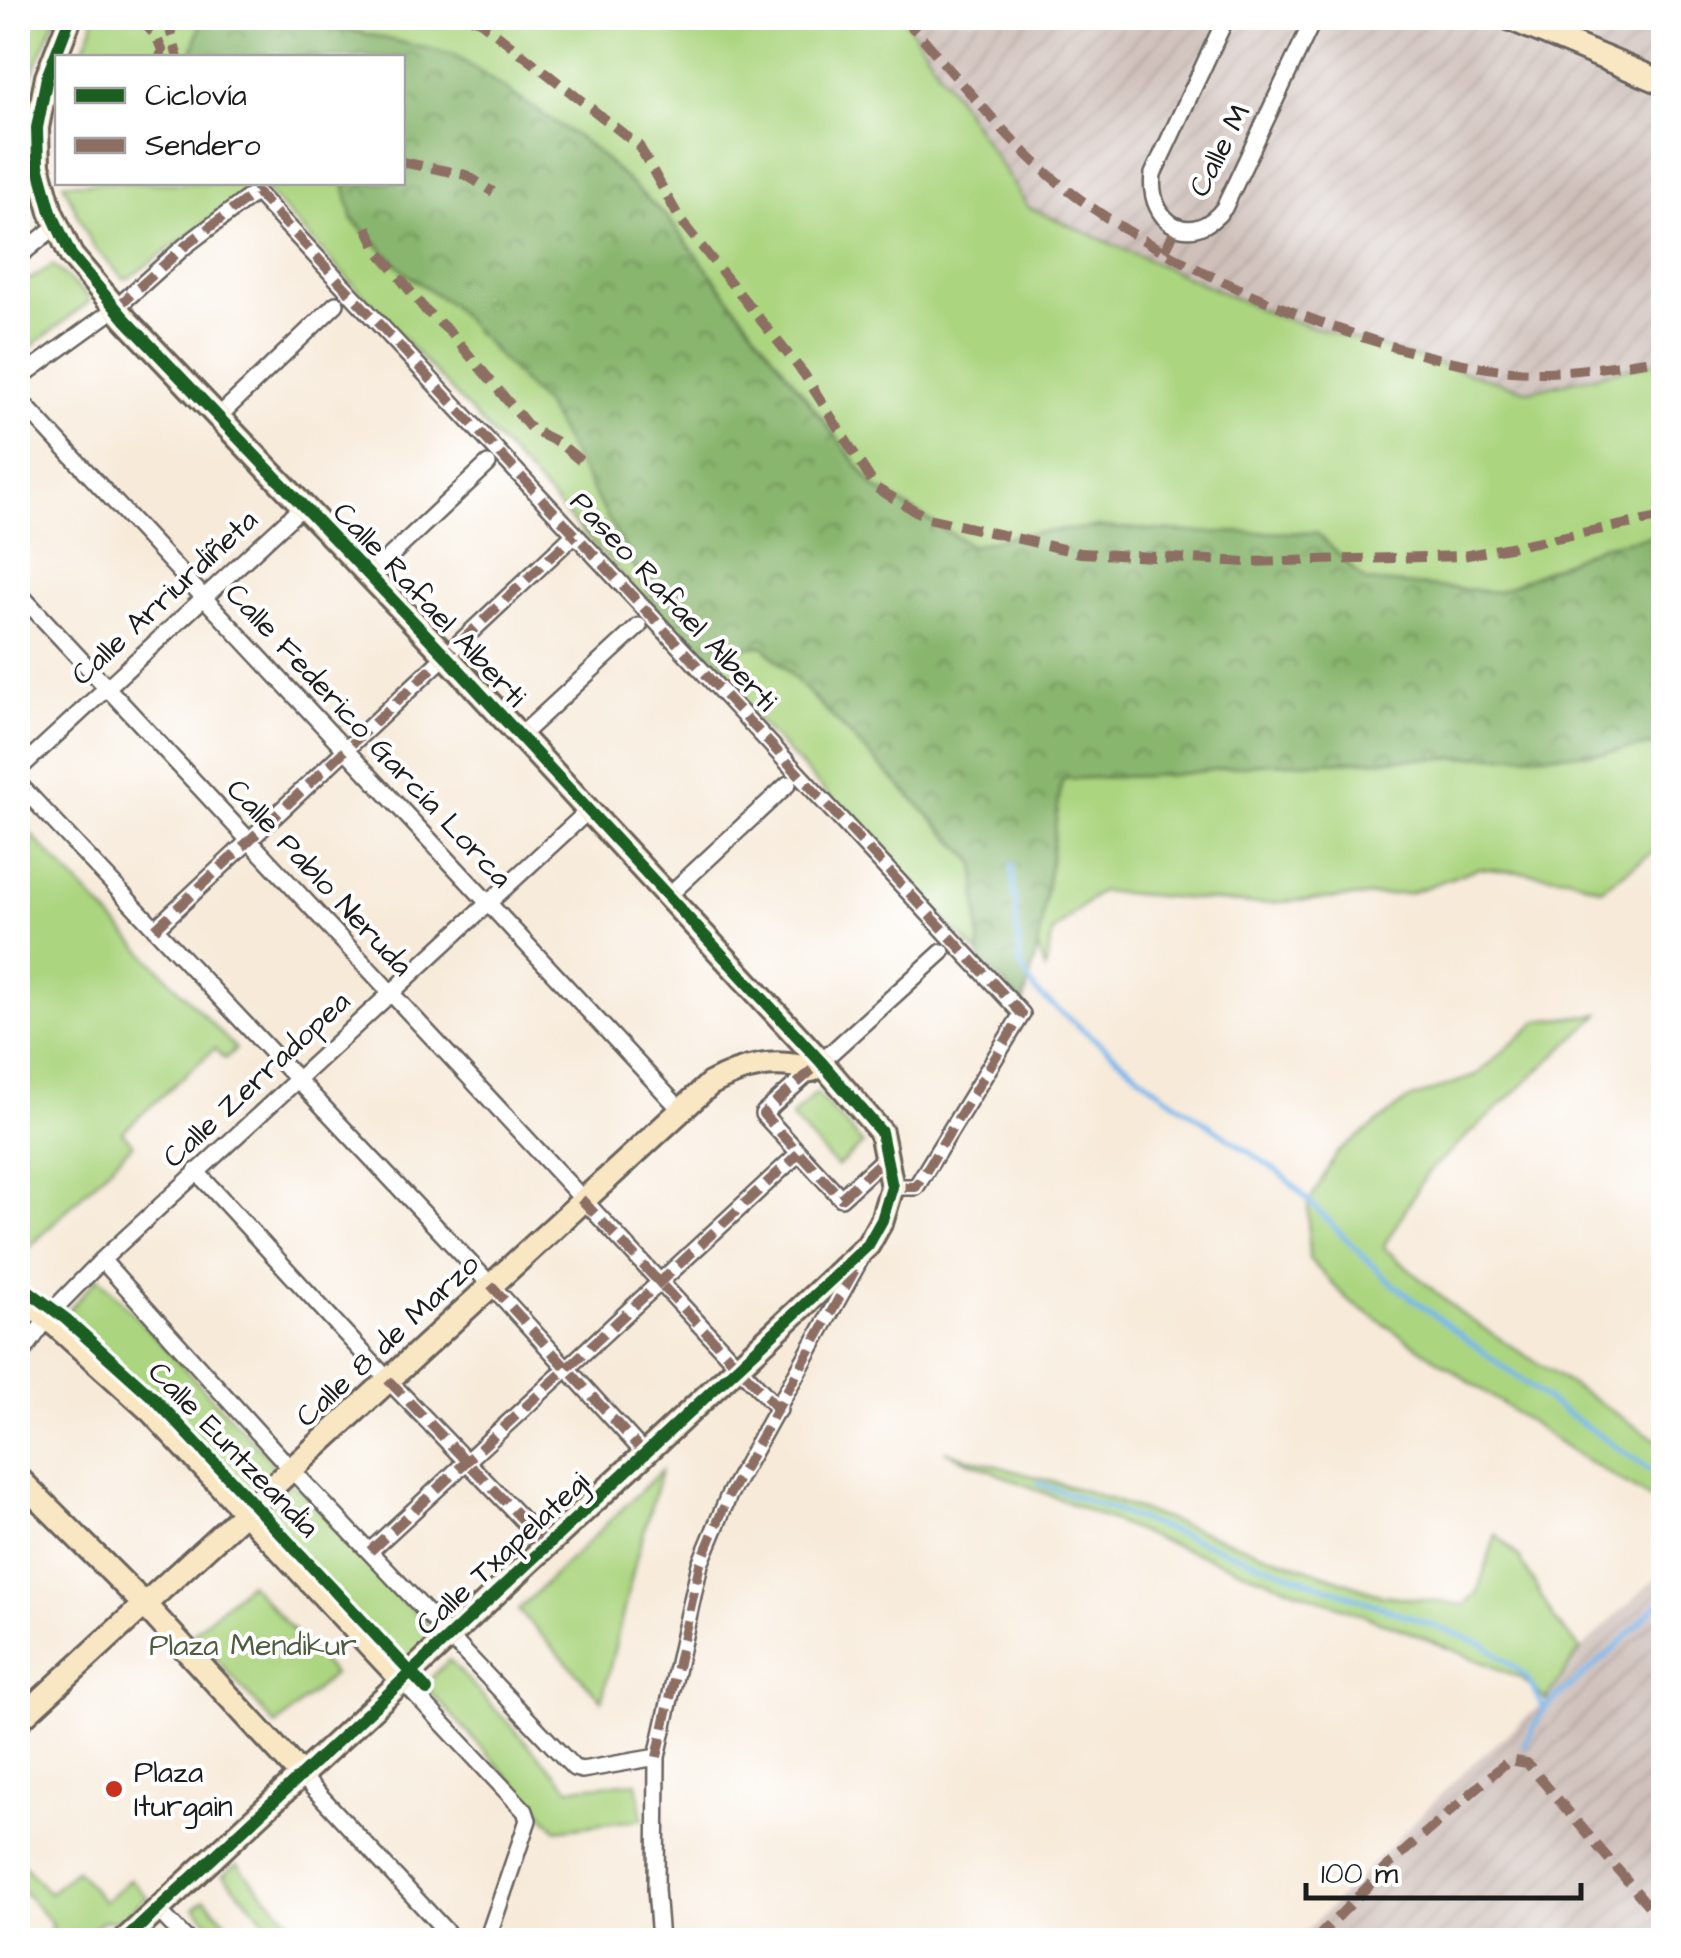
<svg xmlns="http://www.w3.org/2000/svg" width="1681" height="1958" viewBox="0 0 1681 1958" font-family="'Architects Daughter',sans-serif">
  <defs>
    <pattern id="industrial-furrows" width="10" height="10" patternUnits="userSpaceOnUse" patternTransform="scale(2.5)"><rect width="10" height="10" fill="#cfc0ba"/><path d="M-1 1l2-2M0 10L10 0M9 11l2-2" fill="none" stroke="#b1a49f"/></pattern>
    <pattern id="forest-crowns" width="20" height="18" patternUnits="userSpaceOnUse" patternTransform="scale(2.5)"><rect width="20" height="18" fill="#89b66e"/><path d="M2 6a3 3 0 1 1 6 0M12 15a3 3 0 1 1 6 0" fill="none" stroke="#6f935a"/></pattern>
  </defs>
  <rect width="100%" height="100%" fill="#fff"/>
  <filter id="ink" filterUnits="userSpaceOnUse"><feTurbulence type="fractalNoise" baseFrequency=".01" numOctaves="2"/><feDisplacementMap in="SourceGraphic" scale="20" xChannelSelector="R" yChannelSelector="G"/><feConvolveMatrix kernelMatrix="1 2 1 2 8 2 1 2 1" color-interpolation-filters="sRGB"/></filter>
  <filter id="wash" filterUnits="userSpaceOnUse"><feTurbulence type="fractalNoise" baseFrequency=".0048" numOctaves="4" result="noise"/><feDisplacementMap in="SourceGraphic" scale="40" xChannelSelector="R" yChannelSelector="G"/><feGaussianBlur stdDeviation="2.25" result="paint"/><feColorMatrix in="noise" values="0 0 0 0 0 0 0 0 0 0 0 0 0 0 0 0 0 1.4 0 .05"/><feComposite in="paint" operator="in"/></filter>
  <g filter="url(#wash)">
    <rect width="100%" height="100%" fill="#f7ead9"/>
    <!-- industrial -->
    <path fill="url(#industrial-furrows)" d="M904,18h759v342l-134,31 -254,-75 -247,-109z
      M1663,1571v369h-365l164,-167 84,-73 35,-51z"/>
    <!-- green -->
    <path fill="#acd580" stroke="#64784e" stroke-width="2.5" d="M18,18h38l-28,66 -10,58z
      M93,18h109l-11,39 -111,1 13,-33z
      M239,18h665l124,189 247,109 254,75 134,-31v174l-62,12 -103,46 -133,-11 -48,-48 -128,-1 -93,-5 -124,19 -96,-58 -209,-271 -78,-72 -135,-90 -104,-25z
      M63,183h281l9,38 55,54 42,29 96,103 118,213 -404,-436 -131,94h-6l-31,-33z
      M53,265l35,32 1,5 -71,55v-70z
      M762,645l213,218 5,93 -267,-283 27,-26z
      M1663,743v102l-62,44 -33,-12 -90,-9 -68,25 -158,11 -152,-13 -47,41 -8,37 -7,-21 24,-169 110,-4 86,-11 345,-11z
      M18,821l218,228 -11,10 -10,-11 -93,84 11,12 -115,115z
      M1600,1014l-172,158 -45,75 77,66 203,131v62l-82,-49 -234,-158 -38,-40 -1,-55 29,-51 72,-54 66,-23 63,-55z
      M816,1093l47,51 -26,23 -46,-50z
      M98,1277l170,180 6,10 -2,9 -28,21 -179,-174v-9z
      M944,1451l145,41 293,103 83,10 12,-11 19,-60 24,24 34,61 27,30 -35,51 -25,-22 -112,-46 -268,-99z
      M661,1471l-25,88 -34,141 -84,-90z
      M287,1484l10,3 129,136 6,13 -4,11 -20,18 -11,-1 -131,-143c-2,-18 9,-25 21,-37z
      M249,1583l84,91 -57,52 -83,-93z
      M449,1660l120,128 68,-6 6,37 -86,11 -128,-140 1,-11z
      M18,1858l31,36 27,-24 28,32 26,-23 17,18 -27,23 -18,1 -22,19h-28l-3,-7 3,-9 -34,-38z
      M237,1864l71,76h-24l-61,-65z
      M205,1899l38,41h-17l-31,-33z"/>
    <!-- forest -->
    <path fill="url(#forest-crowns)" stroke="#526945" stroke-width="2.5" d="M202,18h37l111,12 104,25 135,90 78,72 208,271 96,58 43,-11 82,-8 93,5 128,1 48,48 133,11 103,-46 62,-12v209l-60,10 -345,11 -86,11 -110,4 -24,168 -15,57 -43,-45 -5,-97 -212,-216 -23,2 -27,25 -49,-53 -118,-213 -96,-103 -42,-29 -55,-55 -9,-37 58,-1v-124h-211z"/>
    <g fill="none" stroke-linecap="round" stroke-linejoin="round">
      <!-- stream -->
      <path stroke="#79b7ec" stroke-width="5" d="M1012,865l8,99 16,28 122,98 126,86 102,103 167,125 111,75
        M1038,1483l446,161 42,32 18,33
        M1524,1745l20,-36 71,-61 49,-50"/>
    </g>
  </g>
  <g filter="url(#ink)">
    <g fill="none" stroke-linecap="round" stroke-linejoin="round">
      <defs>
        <path id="street" d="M1226,18l-73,156c-6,49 39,76 71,34l90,-190
          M18,257l38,-31
          M18,379l98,-71 69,-62 71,-54 766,822 -106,173h-24
          M18,398l662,711
          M218,417l118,-113
          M369,576l119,-112
          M18,592l761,818
          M520,736l119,-110
          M18,770l285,-264
          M18,783l486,516 140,154
          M668,896l120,-112
          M155,929l420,-395
          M821,1062l121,-110
          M812,1070l-49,44 78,84 46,-42
          M196,1171l192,209 158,164
          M102,1260l189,209 283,299 8,2 75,-13
          M18,1359l36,-50 48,-49 486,-449
          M370,1551l429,-398
          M403,1681l122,130 3,9 -41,120
          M301,1775l153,165
          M158,1910l29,30
          M660,1940l-4,-51 1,-132 43,-193 29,-69 132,-237"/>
        <path id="secondary" d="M70,18l-23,59 -10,51 1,37 13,47 20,43 54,64 321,337 375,406 60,70 11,55 -10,33 -14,25 -743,695
          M1509,18l155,65
          M18,1296l29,21 104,94 252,270
          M18,1478l125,125 158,172
          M18,1721l692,-637c33,-18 65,-26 102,-14l9,-8"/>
      </defs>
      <!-- street casing -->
      <use href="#street" stroke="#69645e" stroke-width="20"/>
      <!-- secondary casing -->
      <use href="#secondary" stroke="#69645e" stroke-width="28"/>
      <!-- street -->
      <use href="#street" stroke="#fff" stroke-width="15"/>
      <!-- secondary -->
      <use href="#secondary" stroke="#f9e7c3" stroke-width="22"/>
      <!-- quiet -->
      <path stroke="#8d6e63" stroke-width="10" stroke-dasharray="20 10" stroke-linecap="butt" d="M139,18l17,18 6,14 -2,8
        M173,18l-4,8 9,32
        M471,18l9,3 159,125 42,75 123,153 72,114 52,30 152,35 167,9 216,-6 201,-39
        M901,18c18,13 32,33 47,50 32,36 63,73 99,105 102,90 330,186 465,198 51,4 101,-5 152,-13
        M402,162l64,13 27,17
        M367,227l10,22 49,62 23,20 82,98 28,14 28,23
        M1165,251l12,-25
        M116,308l69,-62 71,-54 766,822 -106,173h-24
        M155,929l420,-395
        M812,1070l-49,44 78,84 46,-42
        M581,1199l198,211
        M491,1285l153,168
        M388,1380l158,164
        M370,1551l429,-398
        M657,1757l43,-193 29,-69 128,-229
        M1315,1940l75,-76 119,-104 18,3 137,161"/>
      <defs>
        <path id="cycleway" d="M70,18l-23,59 -10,51 1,37 13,47 20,43 54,64 321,337 375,406 60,70 11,55 -10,33 -14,25 -743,695
          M18,1283l48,36 91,82 270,289"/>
      </defs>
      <!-- cycleway casing -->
      <use href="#cycleway" stroke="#fff" stroke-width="19"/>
      <!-- cycleway -->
      <use href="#cycleway" stroke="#1b5e20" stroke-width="12"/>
    </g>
  </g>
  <!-- markers -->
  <circle fill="#c8321e" stroke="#fff" stroke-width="4" cx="114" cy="1789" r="10"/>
  <g text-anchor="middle" stroke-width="8" stroke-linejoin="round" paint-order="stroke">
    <!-- street labels -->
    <g font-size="30" fill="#1c1c1c" stroke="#fff">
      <text transform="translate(1219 150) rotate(-63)" y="10">Calle M</text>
      <text transform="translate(164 597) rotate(-43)" y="10">Calle Arriurdiñeta</text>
      <text transform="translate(674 601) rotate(47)" y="10">Paseo Rafael Alberti</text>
      <text transform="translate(430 604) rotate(47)" y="10">Calle Rafael Alberti</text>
      <text transform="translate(369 735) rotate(47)" y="10">Calle Federico García Lorca</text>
      <text transform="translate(320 877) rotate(47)" y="10">Calle Pablo Neruda</text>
      <text transform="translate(256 1079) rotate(-43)" y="10">Calle Zerradopea</text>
      <text transform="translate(387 1340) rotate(-43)" y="10">Calle 8 de Marzo</text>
      <text transform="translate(234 1449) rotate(46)" y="10">Calle Euntzeandia</text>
      <text transform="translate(502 1553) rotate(-43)" y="10">Calle Txapelategi</text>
    </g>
    <!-- park labels -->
    <g font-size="30" fill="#4e5d3f" stroke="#fff">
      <text x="253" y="1655">Plaza Mendikur</text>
    </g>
    <!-- poi labels -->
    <g font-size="30" fill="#1c1c1c" stroke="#fff" text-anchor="start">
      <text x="134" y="1782">Plaza<tspan x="134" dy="34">Iturgain</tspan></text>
    </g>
  </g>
  <!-- margin -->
  <rect width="1681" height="1958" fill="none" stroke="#fff" stroke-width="60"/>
  <!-- legend -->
  <rect x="55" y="55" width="350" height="130" fill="#ffffff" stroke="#a4a4a4" stroke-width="2.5"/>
  <rect x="75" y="88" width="50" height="15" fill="#1b5e20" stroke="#a4a4a4" stroke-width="2.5"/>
  <text x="145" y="105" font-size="30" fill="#1c1c1c">Ciclovía</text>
  <rect x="75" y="138" width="50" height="15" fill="#8d6e63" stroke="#a4a4a4" stroke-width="2.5"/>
  <text x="145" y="155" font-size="30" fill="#1c1c1c">Sendero</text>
  <!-- scale -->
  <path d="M1306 1883v15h275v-15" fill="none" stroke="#1c1c1c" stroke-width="5"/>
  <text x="1321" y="1883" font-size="30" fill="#1c1c1c" stroke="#ffffff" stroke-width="8" paint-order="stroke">100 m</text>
</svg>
